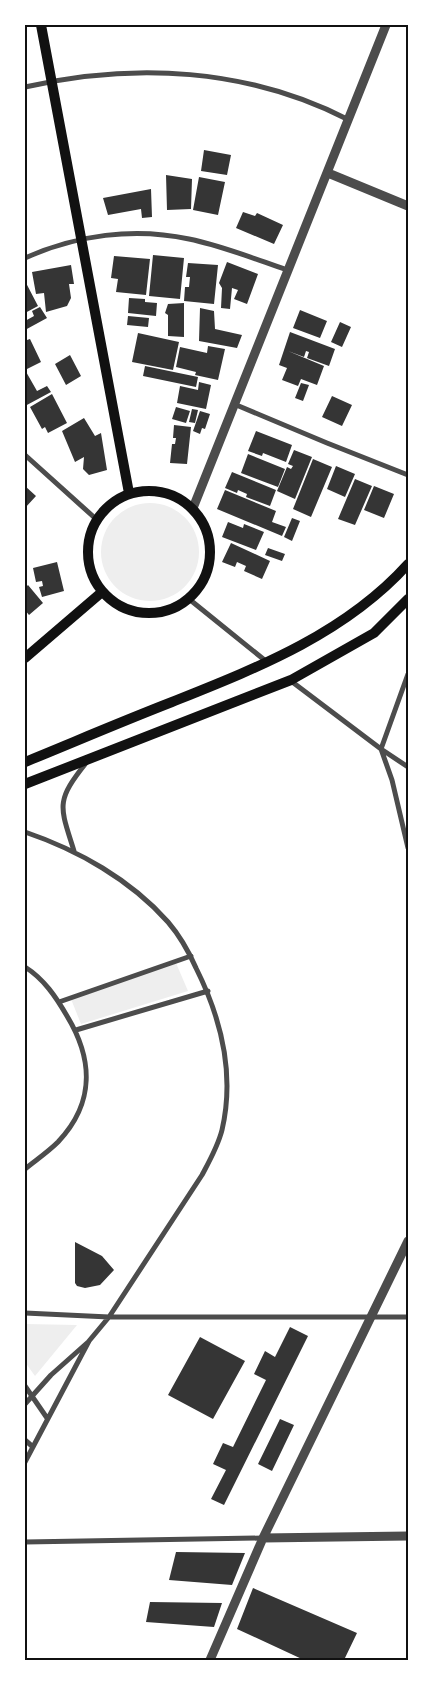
<svg xmlns="http://www.w3.org/2000/svg" width="433" height="1685" viewBox="0 0 433 1685" font-family="'Playfair Display',serif">
  <rect width="100%" height="100%" fill="#fff"/>
  <!-- green -->
  <path fill="#eee" d="M101 552a49 49 0 1 1 98 0a49 49 0 1 1-98 0Z
    M176,963l12,28 -107,33 -10,-25z
    M25,1324l52,1 -42,51 -10,-14z"/>
  <!-- building -->
  <path fill="#353535" d="M204,150l27,5 -4,20 -26,-4z
    M166,175l26,4 -1,30 -24,1z
    M199,177l26,5 -7,33 -25,-5z
    M151,189l1,28 -10,1 -1,-9 -33,6 -5,-17z
    M243,212l12,4 2,-3 26,12 -9,19 -38,-16z
    M153,255l31,3 -4,41 -31,-3z
    M114,256l36,3 -4,36 -30,-3 2,-13 -7,-1z
    M227,262l31,12 -11,30 -13,-5 4,-9 -6,-2 -2,21 -9,-1 1,-20 -3,-5z
    M188,263l30,2 -4,39 -30,-3 1,-14h4l1,-10h-4z
    M71,265l3,19h-5l2,14 -4,8 -21,6 -2,-19 -8,1 -4,-22z
    M25,281l13,25 -13,7z
    M129,298l16,1v3l12,1 -1,13 -28,-3z
    M184,303v34l-16,-1v-21l-3,-2 3,-9z
    M40,307l7,11 -22,12v-9l9,-5 -2,-5z
    M200,308l14,3 1,18 27,6 -5,13 -38,-7z
    M300,310l27,11 -7,17 -27,-10z
    M128,316l21,2 -1,9 -21,-2z
    M340,322l11,5 -9,20 -11,-5z
    M290,332l45,17 -6,17 -22,-8 2,-6 -3,-1 -2,6 -16,-6 36,15 -7,19 -16,-6 -3,7 -16,-6 5,-12 -8,-3z
    M138,333l41,9 -6,28 -41,-8z
    M25,335l2,5 3,-1 11,23 -16,8 12,21 10,-5 4,6 -26,14z
    M208,346l17,3 -7,31 -23,-5 1,-3 -20,-5 4,-20 27,6z
    M70,355l11,21 -15,9 -11,-21z
    M145,366l53,11 -2,10 -53,-11z
    M199,382l12,3 -5,24 -29,-6 3,-17 18,4z
    M301,383l8,2 -6,16 -8,-3z
    M52,394l15,29 -19,10 -3,-6 -3,2 -12,-22z
    M332,396l20,9 -10,21 -20,-9z
    M176,407l14,4 -4,12 -14,-4z
    M192,409l6,1 -3,13 -6,-1z
    M200,411l10,3 -5,15 -3,-1 -2,6 -7,-3z
    M84,418l11,18 6,-3 6,37 -18,5 -6,-6 1,-12 -9,5 -13,-31z
    M174,425l17,2 -4,37 -17,-1 2,-19h3l1,-6h-3z
    M256,431l36,14 -6,17 -23,-9 -1,3 -14,-5z
    M294,450l18,7 -17,42 -18,-8 10,-24 4,2 2,-3 -5,-2z
    M248,454l37,15 -7,18 -37,-14z
    M313,459l19,8 -21,50 -18,-8z
    M336,466l19,8 -10,23 -18,-8z
    M232,472l44,18 -6,16 -24,-9 1,-3 -9,-4 -1,3 -12,-5z
    M355,479l17,7 -17,39 -17,-6z
    M25,486l11,10 -11,12z
    M374,486l20,8 -10,24 -20,-8z
    M225,490l51,21 -4,11 14,5 -4,9 -65,-27z
    M292,518l8,3 -8,20 -8,-4z
    M228,522l15,6 1,-4 20,8 -8,18 -34,-13z
    M231,543l39,18 -8,18 -18,-8 2,-5 -9,-4 -2,5 -13,-5z
    M268,548l17,6 -3,7 -17,-6z
    M57,562l7,29 -22,6 -3,-10 4,-1 -1,-5 -6,1 -3,-14z
    M28,585l15,18 -14,12 -4,-5v-22z
    M75,1242l27,14 12,14 -14,15 -15,3 -8,-2 -2,-3z
    M290,1327l18,9 -84,169 -13,-6 15,-29 -13,-6 10,-21 10,4 33,-67 -12,-6 11,-23 10,6z
    M200,1337l45,24 -32,58 -45,-24z
    M280,1419l14,6 -22,46 -14,-7z
    M176,1552l69,1 -13,32 -63,-5z
    M253,1588l104,45 -13,27h-40l-67,-31z
    M150,1602l72,1 -8,24 -68,-5z"/>
  <g fill="none" stroke-linecap="round" stroke-linejoin="round">
    <!-- minor -->
    <path stroke="#4c4c4c" stroke-width="5" d="M25,87c109,-25 223,-19 324,33
      M25,258c51,-23 109,-31 164,-19 34,7 66,20 98,31
      M234,404l93,39 81,32
      M25,455l71,64
      M189,599l78,63
      M408,674l-27,75 11,31 16,68
      M291,681l90,68 27,18
      M25,832c53,18 106,48 143,90 12,14 21,30 28,46 25,50 39,106 26,162 -4,16 -12,30 -20,45l-93,142 -20,24 -64,121
      M74,851c-14,-45 -19,-49 12,-88
      M25,967c19,12 31,30 42,49 26,43 28,87 -9,126 -10,10 -22,18 -33,27
      M59,1002l132,-46
      M76,1030l132,-39
      M25,1313l84,4h299
      M25,1386l22,32
      M25,1404l26,-29 36,-32
      M25,1440l8,7
      M25,1542l238,-4"/>
    <!-- tertiary -->
    <path stroke="#4c4c4c" stroke-width="9" d="M328,173l80,33
      M193,508c64,-161 129,-322 193,-483
      M263,1538l145,-2
      M210,1660l53,-122 145,-297"/>
    <!-- secondary -->
    <path stroke="#111" stroke-width="10" d="M41,25c29,156 58,312 88,468
      M88 552a61 61 0 1 1 122 0a61 61 0 1 1-122 0Z
      M25,658l77,-66
      M25,762c49,-20 98,-41 147,-60 85,-34 173,-68 236,-138
      M25,784l266,-104 83,-47 34,-34"/>
  </g>
  <!-- border -->
  <rect width="433" height="1685" fill="none" stroke="#ffffff" stroke-width="52"/>
  <rect x="26" y="26" width="381" height="1633" fill="none" stroke="#111" stroke-width="2"/>
</svg>
